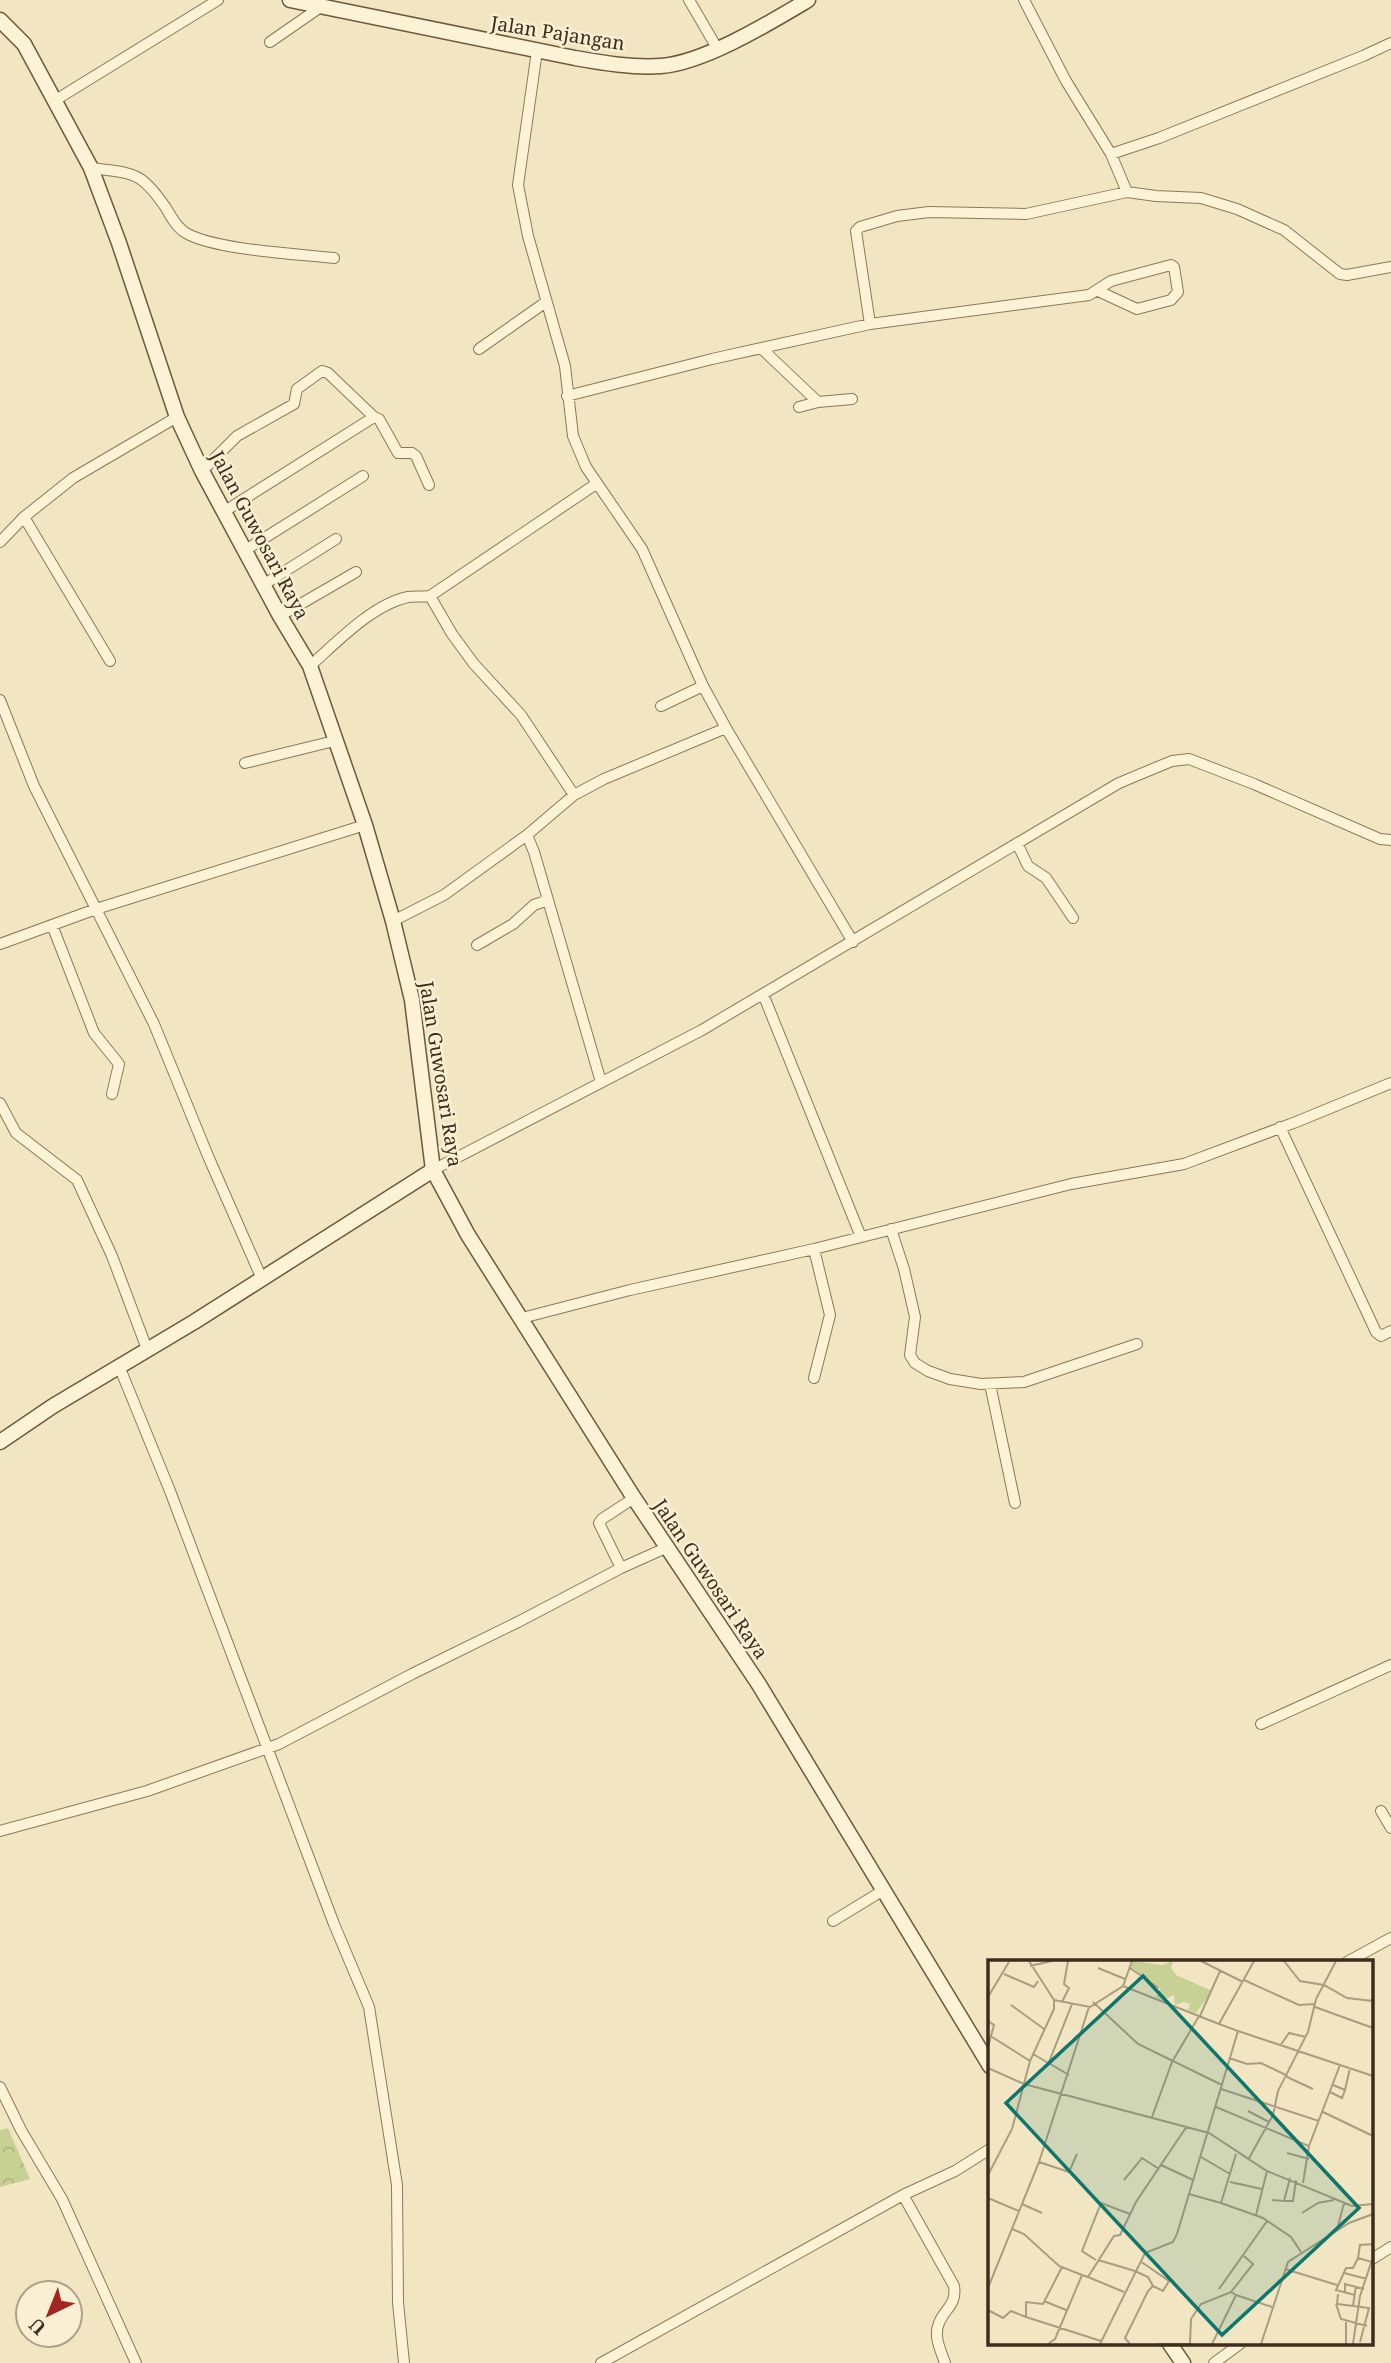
<svg xmlns="http://www.w3.org/2000/svg" width="1391" height="2363" viewBox="0 0 1391 2363" font-family="'Noto Serif',serif">
  <defs>
    <pattern id="forest-crowns" width="20" height="18" patternUnits="userSpaceOnUse" patternTransform="scale(1.75)"><rect width="20" height="18" fill="#c7d194"/><path d="M2 6a3 3 0 1 1 6 0M12 15a3 3 0 1 1 6 0" fill="none" stroke="#acb47f"/></pattern>
  </defs>
  <rect width="100%" height="100%" fill="#f2e6c2"/>
  <!-- forest -->
  <path fill="url(#forest-crowns)" d="M8,2128l22,51 -30,8v-57z"/>
  <g fill="none" stroke-linecap="round" stroke-linejoin="round">
    <defs>
      <path id="street" d="M689,0l28,48
        M1024,0l42,81 45,73 48,-16 204,-82 28,-13
        M270,42l52,-36
        M537,51l-19,134 10,51 37,130 8,70 13,31 56,82 61,137 23,42
        M54,101l164,-101
        M1111,154l16,38 29,4 45,2 36,11 47,21 56,44 7,1 44,-8
        M91,168c43,6 49,2 75,40 5,9 11,20 20,25 29,17 112,21 148,25
        M870,324l-14,-93 4,-4 37,-11 32,-4 97,2 101,-22
        M479,349l67,-47
        M762,349l56,53
        M567,396l145,-37 158,-35 219,-29 22,-14 60,-16 3,2 4,25 -7,8 -34,9 -39,-18
        M799,407l19,-5 34,-3
        M202,471l35,-35 57,-32 3,-15 25,-18 6,2 46,44
        M225,511l149,-94 5,2 19,34h14l4,3 13,29
        M24,517l86,144
        M0,542l24,-25 49,-39 104,-61
        M244,551l119,-75
        M263,585l73,-46
        M430,596l22,38 22,30 47,51 53,80
        M280,616l76,-44
        M310,666c26,-23 63,-62 98,-69 7,-1 15,0 22,-1l166,-112
        M0,700l34,86 120,238 54,132 54,123
        M661,706l42,-20
        M245,763l89,-22
        M527,835l7,17 67,230
        M1017,843l11,23 18,12 27,40
        M393,921l51,-26 83,-60 47,-40 30,-16 122,-51 127,214
        M52,925l42,108 25,31 -7,30
        M0,944l96,-35 269,-84
        M477,945l36,-21 21,-19 14,-5
        M763,994l98,243
        M0,1103l16,30 61,47 35,76 35,93
        M1280,1127l96,205 5,4 10,-5
        M433,1170l269,-140 417,-247 53,-22 17,-2 65,25 126,55 11,1
        M891,1229l13,40 11,48 -5,38 5,8 13,8 22,8 31,5 43,-2 113,-38
        M522,1318l108,-28 184,-41 257,-65 113,-20 112,-42 95,-39
        M119,1366l51,125 164,433 35,83 28,178 1,117 6,61
        M814,1378l16,-63 -16,-66
        M990,1384l25,119
        M621,1568l-22,-45 3,-4 32,-21
        M1261,1724l130,-59
        M1381,1811l10,17
        M0,1831l147,-40 132,-47 133,-70 106,-52 103,-54 47,-21
        M833,1921l49,-30
        M1347,1962l44,-24
        M0,2087l21,43 41,69 74,164
        M903,2195l51,91c3,19 -9,22 -15,37 -6,13 2,28 6,40
        M1372,2259l19,-12
        M601,2363l302,-168 52,-24 35,-22
        M1214,2363l26,-19"/>
      <path id="secondary" d="M290,0l285,58c28,5 58,10 86,8 43,-3 110,-44 147,-66
        M0,20l24,24 67,124 28,75 58,174 25,54 78,145 30,50 55,159 28,96 19,79 21,170 35,65 166,263 124,185 232,383
        M0,1442l53,-36 141,-84 239,-152
        M1170,2344l13,19"/>
    </defs>
    <!-- street casing -->
    <use href="#street" stroke="#8e7757" stroke-width="12"/>
    <!-- secondary casing -->
    <use href="#secondary" stroke="#70573a" stroke-width="17"/>
    <!-- street -->
    <use href="#street" stroke="#fcf2d6" stroke-width="10"/>
    <!-- secondary -->
    <use href="#secondary" stroke="#fcf2d6" stroke-width="14"/>
  </g>
  <g text-anchor="middle" stroke-width="5" stroke-linejoin="round" paint-order="stroke">
    <!-- street labels -->
    <g font-size="19" fill="#3c2d1d" stroke="#f9efd2">
      <text transform="translate(558 33) rotate(9)" y="7">Jalan Pajangan</text>
      <text transform="translate(260 535) rotate(62)" y="7">Jalan Guwosari Raya</text>
      <text transform="translate(441 1074) rotate(81)" y="7">Jalan Guwosari Raya</text>
      <text transform="translate(711 1579) rotate(56)" y="7">Jalan Guwosari Raya</text>
    </g>
  </g>
  <!-- overview -->
  <g transform="translate(988 1960)">
    <rect width="385" height="385" fill="#f2e6c2"/>
    <path d="M145,1l29,4 11,-4 -2,7 5,7 36,16 -16,22 -8,-3 2,-6 -6,-2 -9,3 -1,-10 -11,5 -7,-3 5,-9 -30,-21z" fill="#c7d194"/>
    <path fill="none" stroke="#a99c80" stroke-width="2" d="M213,1l42,21M296,1l16,20 24,4 23,13 26,3M42,6l22,-5M110,8l27,11M142,8l29,20M16,14l30,13 4,-6M256,20l55,25 16,-1M135,26l96,38M0,37l21,-35M66,40l36,7 33,-21 9,-25M74,42l7,-14 -5,-4 4,-23M105,42l45,42 84,41M23,45l33,24M327,47l58,21M212,56l20,-45M0,61l6,4 -6,22M250,71l135,45M4,77l38,24M292,86l9,-13 17,4M45,94l36,21M241,98l18,6 14,-1 27,13M61,102l23,-58M0,108l36,16 185,49 58,38 85,35 21,-2M299,117l26,12M345,125l12,5 5,-22M233,129l98,32M342,132l12,6 3,-8M228,147l93,39 -6,37M260,151l21,11M335,152l50,24M164,157l20,-55 27,-46M321,186l31,-81M299,193l22,6M89,194l-8,18 -30,-10 50,-155M213,197l29,17M260,200l25,-45 5,-24 30,-59 8,-33 20,-38M173,205l32,15M0,215l24,-46 18,-68 24,-52v-9l-25,-39M136,220l18,-22 17,11M242,222l32,7M201,234l32,9 15,-49M0,238l31,13M284,240l12,1 6,-23M296,241h9l3,-21M233,243l42,15 28,19 10,15M34,244l20,9M314,253l16,-10 16,-3M268,255l11,-44M24,269l12,5 35,32 23,9M349,270l7,-27M108,300l-14,-9 19,-48 29,11M110,300l37,11 13,6 5,9M384,302l-14,-4 2,-13 13,-1M74,307l-19,37 -17,-2v15l75,24M297,309l52,16M356,313l23,6M100,317l36,15M368,326l-3,20 16,2 -9,34M0,328l51,-126M231,329l48,-68M243,332l22,-28 -9,-8M350,334l-1,10 16,2M357,334v-10l19,5M367,335l-19,-5 10,-22h7l5,-10M56,341l22,9M348,344l5,15 26,7M0,350l15,8 8,-7 15,6M358,362v22M202,383l1,-24 10,-15 30,-12 5,3M60,384l7,-5 27,-64 6,2 26,-41 6,-1 16,-33 51,-76M112,384l45,-91 28,-11 4,-8 61,-203 -19,-7 35,-63M142,384l-5,-6 23,-47 5,-5 10,5 6,-10 -29,-20M170,384h34M224,384l24,-49 36,12M273,384l27,-82 61,-39 24,-9M365,384l7,-48 13,-39"/>
    <path fill="#0f766e" fill-opacity="0.15" stroke="#0f766e" stroke-width="3.5" d="M155,16l216,232 -137,127 -216,-232z"/>
    <rect width="385" height="385" fill="none" stroke="#3c2d1d" stroke-width="3.5"/>
  </g>
  <!-- north arrow -->
  <g transform="translate(49 2314) rotate(223)"><circle r="33" fill="#f9efd2" stroke="#ada18a" stroke-width="2"/>
  <path d="M0-5L12 26L0 18L-12 26Z" fill="#a22621"/>
  <text y="-10" font-size="19" font-weight="bold" text-anchor="middle" fill="#3c2d1d">U</text>
  </g>
</svg>
